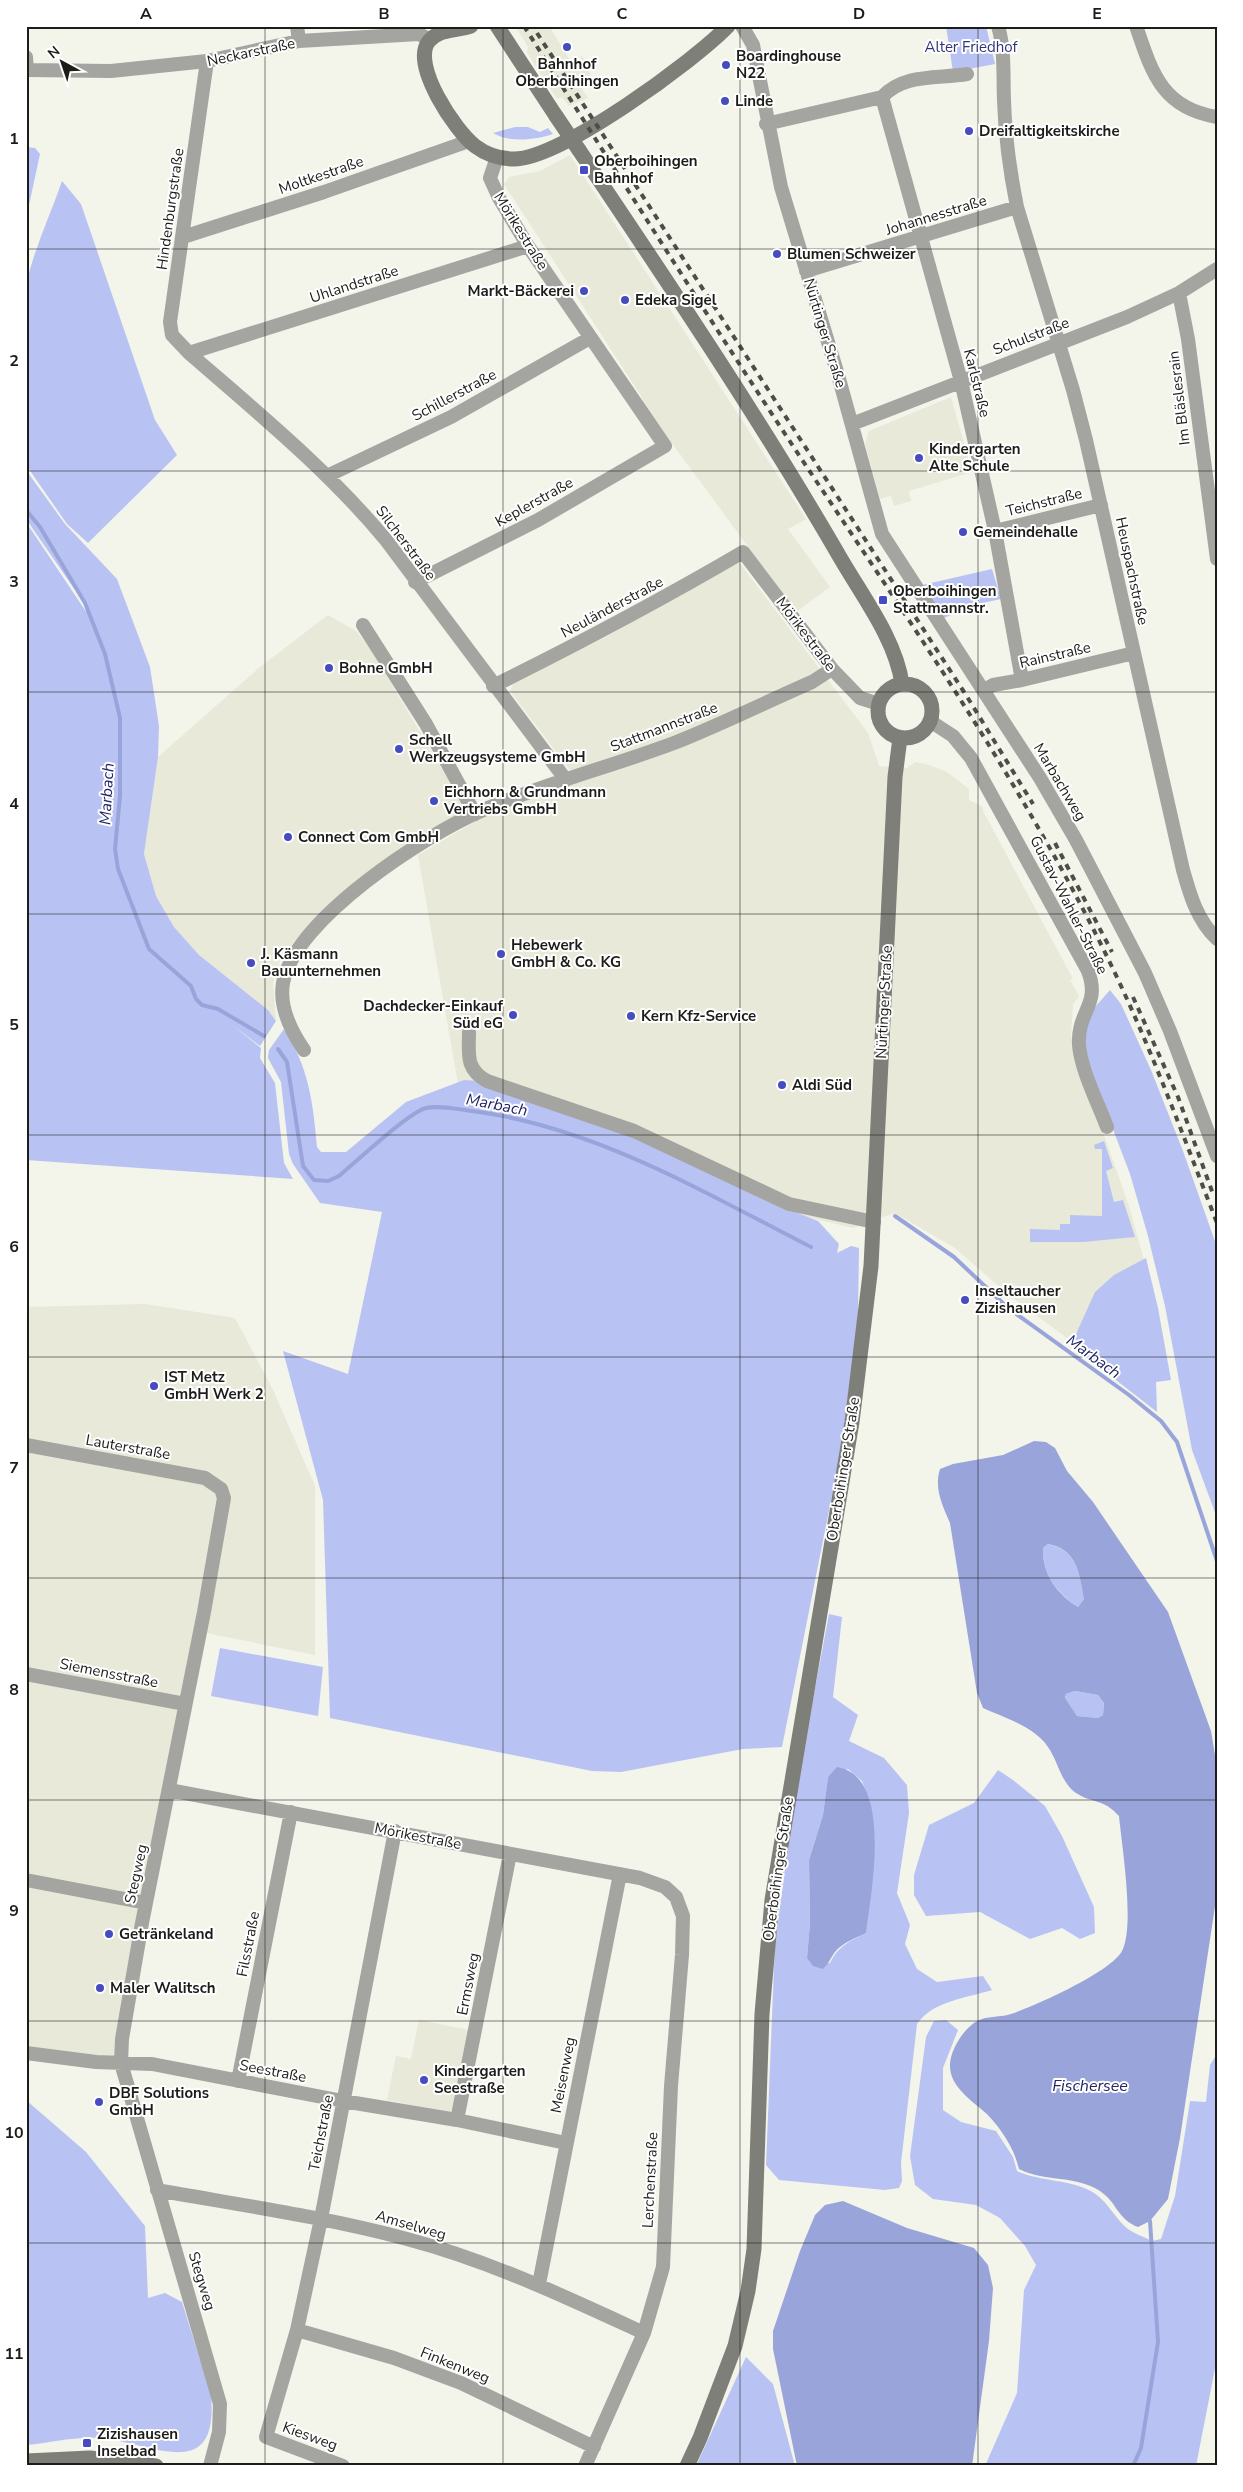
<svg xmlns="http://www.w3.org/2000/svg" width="1243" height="2492" viewBox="0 0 1243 2492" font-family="'Nunito Sans',sans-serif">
  <rect width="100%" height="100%" fill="#f3f4ea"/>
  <!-- built -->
  <path fill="#e8e9d8" d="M515,26h34l27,44 9,-5 -5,-8 2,-1 9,13 -2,2 2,4 -13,8 10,15 -19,8 -7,-9 -5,2 -30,-46 1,-6z
    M570,155l236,364 -18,10 42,58 -34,25 -155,-211 2,-2 -139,-215 5,-7 31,-6z
    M951,397l21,75 -63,19 2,10 -17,5 -3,-10 -11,3 -15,-55 4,-13z
    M739,562l129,171 11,33 28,2 8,-6 11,2 21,8 22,17v11l14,7v4l90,168 -3,1 9,16 -6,8 -2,32 5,19 53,151 19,69 -59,40 -19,25 -59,-43 -56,-49 -60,-35 -42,15 -66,-16 -329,-128 -40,-229 67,-39 93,-35 -68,-90 5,-11 91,-43z
    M328,615l28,16 14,17 96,161 -75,48 -60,45 -35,37 -16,22 -7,23 3,37 -8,-11 -69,-55 -25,-28 -18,-31 -12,-42 14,-97 102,-90z
    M145,1304l90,14 38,72 42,96v169l-119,-24 -79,431 -91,-15v-740z
    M419,2020l50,10 -18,83 -64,-13 9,-44 15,3z"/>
  <!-- green -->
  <path fill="#b9c3f3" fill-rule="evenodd" d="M946,26h40l9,38 -42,8z
    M515,127h13l12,5 8,-4 5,6c-18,6 -43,9 -60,-1z
    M26,147l9,1 5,6 -14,65z
    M62,181l19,23 74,216 22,35 -89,88 -21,-19 -41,-59v-180c8,-36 24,-69 36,-104z
    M26,470l39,54 52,55 33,88 9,59 -1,31 -14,97 12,42 18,31 25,28 69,55 8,11 -16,25 -28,-21 29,23 -1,10 15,25 9,80 9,16 -267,-19v-638l61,91 -3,-10 -58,-84z
    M992,569l9,30 -28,6 -29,13 -22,-33z
    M1110,990l11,14 30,66 32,81 34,96v271l-25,-68 -27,-144 -17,-70 -18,-62 -40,-105 -5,-23 3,-31z
    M284,1029c25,39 29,73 33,118l4,5h25l60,-50 58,-22 14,1 156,53 141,70 43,17 21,23 -2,9 14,-7 8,2 -1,67 -16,130 -60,302 -39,2 -122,23 -29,-1 -262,-53 -7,-218 -40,-149 65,23 34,-162 -62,-9 -27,-39 -4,-10 -8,-72 -13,-24 1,-8z
    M1104,1141l9,27 -7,3 8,31 9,-2 12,37 -52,5h-53v-13l30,1v-6h10v-9l32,1v-67h-7l-1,-4z
    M1146,1258l12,50 13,72 -15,2 1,30 -86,-67 24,-53 19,-17z
    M1048,1544c30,7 31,28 36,55l-6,8c-21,-14 -36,-33 -35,-59z
    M829,1614l13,3 -9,80 25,18 -9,26 35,17 23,27 2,28 -12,80 13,32 -5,19 12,25 20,13 46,-6 9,14c-26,8 -59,11 -75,34l-16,139 1,18 -3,7 -14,2 -106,-10 -13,-15 9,-222 22,-159zM848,1769l14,12 8,21 -4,131c-16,8 -28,13 -36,30l-23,-5 3,-35 -1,-63 14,-45 5,-38z
    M220,1648l103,19 -5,49 -107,-20z
    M1075,1691l23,4 6,8 -1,12 -5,3 -21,-2 -12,-17 1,-5z
    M998,1770l15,10 32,26 17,30 32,71 1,26 -15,6 -18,-11 -32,11 -50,-27 -54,4 -12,-21v-20l15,-50 45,-22z
    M946,2020l12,10 -15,38v42l18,12 35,9 17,26 4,14c23,11 56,8 77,22 15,10 22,27 34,36 7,5 17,8 24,12l9,-2 14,-43 15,-95 16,1 4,-37 7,-11v304l-21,108h-211l32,-73 7,-103 12,-25 -11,-19 -25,-28 -24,-13 -43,-6 -18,-14 -5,-29 16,-119 8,-16z
    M26,2100l60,52 59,74 3,72 17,-5 17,9 29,93c8,91 -60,47 -112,43 -23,-2 -50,5 -73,7z
    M746,2357l27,27 22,82h-99z"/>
  <!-- water -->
  <path fill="#99a4db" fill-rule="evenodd" d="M1034,1441l12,1 9,6 12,23 26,31 75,110 43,119 6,36v126l-37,245 -12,61 -18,22 -12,6c-21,-8 -21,-25 -38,-36 -24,-16 -56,-9 -81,-22 -5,-21 -17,-39 -32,-55 -14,-13 -38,-27 -37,-50 1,-16 16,-40 32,-45 9,-3 20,-2 29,-5 24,-8 100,-42 111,-63 13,-25 0,-104 -3,-135 -16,-18 -26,-12 -43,-23 -15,-10 -18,-32 -28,-46 -13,-20 -45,-30 -65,-39l-6,-15 -27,-170c-8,-18 -16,-35 -10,-54l13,-5 50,-9zM1048,1544c30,6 31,29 36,55l-6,8c-21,-13 -36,-33 -35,-59zM1075,1691l23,4 6,8 -1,12 -5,3 -21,-2 -12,-18 1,-4z
    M837,1767c57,9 34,126 29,166 -10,5 -24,10 -31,19 -5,7 -6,11 -12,17l-10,-3 -6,-8 3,-35 -1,-63 14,-45 5,-38z
    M843,2201l64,27 67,20 14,17 5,23 -4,53 -17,125h-175l-24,-117v-18l27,-80 15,-36 10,-10z"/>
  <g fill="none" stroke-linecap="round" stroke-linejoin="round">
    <!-- stream -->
    <path stroke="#99a4db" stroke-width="4" d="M26,510l14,17 45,76 20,51 15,64v78l-5,53 3,20 31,80 42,37 5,13 6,6 16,4 46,27
      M278,1049l9,13 16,104 11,14 14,1 11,-5c17,-14 70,-64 87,-68 17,-3 36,2 53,4 119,17 226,81 332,135
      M895,1216l59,41 54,51 121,87 32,26 16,21 40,119
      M1133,2466l8,-18 17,-106 -8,-121"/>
    <!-- street -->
    <path stroke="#a4a5a0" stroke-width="14" d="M297,26l2,15
      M742,26l11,19 28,142 57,188 44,159 158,244 36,62 69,133 25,58 47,125
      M998,26c7,24 5,49 6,74 1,36 6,72 13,107l56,183 13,50 97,430c7,25 14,50 34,69
      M1136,26c16,47 26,82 81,91
      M26,57l1,13
      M207,61l-37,261 2,13 17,18c69,60 139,117 197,187l180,240
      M26,70l85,1 96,-10 92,-20 120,-7 11,6
      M882,97l79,284 34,150 27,149
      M766,124l116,-27c22,-24 56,-18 85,-23
      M183,237l141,-45 145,-51
      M806,271l211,-64
      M1179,293l9,46 29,220
      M189,353l339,-107
      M852,424l275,-107 52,-24 38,-24
      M329,475l122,-58 139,-79
      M995,531l106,-26
      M415,582l123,-62 127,-74 -137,-200 -29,-48 -9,-20 7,-21
      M363,625l63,99 49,90
      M493,686c85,-42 168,-86 250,-134l89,117 28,29 19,6
      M984,690l9,-5 29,-5 112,-27
      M930,721l23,15 18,22 117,213c13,34 -11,40 -9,74 2,25 19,58 28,82
      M469,1032c0,22 -4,37 18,49l147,50 155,73 85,18
      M304,1050c-13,-19 -25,-44 -21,-67 12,-64 142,-148 198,-172 62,-27 129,-44 193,-68 46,-18 92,-41 138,-61l20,-13
      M26,1445l179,33 16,11 3,9 -20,114 -62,311 -20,116 -1,24 99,341 -1,28 -9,34
      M26,1674l159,30
      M169,1790l471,88 25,9 11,10 7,19 -1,39 -11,131 -8,181 -19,66 -59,133
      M26,1880l120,23
      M26,2053l70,9 56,2 191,37 114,19 109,23
      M238,2081l53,-269
      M457,2120l53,-266
      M157,2190c84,15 168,27 250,49 83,22 159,58 237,94
      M539,2284l81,-410
      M297,2330l97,28 67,25 133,64
      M343,2466l-77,-29 31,-107 24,-111 74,-388"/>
    <!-- secondary -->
    <path stroke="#7f7f79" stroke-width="15" d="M471,26c-13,5 -31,2 -42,15 -19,23 27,91 46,105 12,9 25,13 39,13 47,0 180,-98 214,-133
      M497,26l59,90
      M579,150c90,134 181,269 262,409 22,38 55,81 61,125
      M878 711a27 27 0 1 1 54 0a27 27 0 1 1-54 0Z
      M26,2461l64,-3 66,8
      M687,2466l13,-28 35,-92 13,-55 6,-42 8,-235 10,-114 80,-478 19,-156 24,-489 5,-39"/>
    <!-- rail -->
    <path stroke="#4d4e49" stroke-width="4" stroke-dasharray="6 6" stroke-linecap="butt" d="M524,26c88,139 176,279 267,417 113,171 234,342 323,528 39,82 70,167 103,252
      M537,33l429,662 67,109
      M1055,843l57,109
      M1133,997l45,100 35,97"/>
    <!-- secondary-bridge -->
    <path stroke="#7f7f79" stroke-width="15" d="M556,116l23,34"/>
  </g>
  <!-- grid -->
  <path fill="none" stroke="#1c1c19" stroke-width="1" stroke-opacity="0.55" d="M265,26v2440M503,26v2440M740,26v2440M978,26v2440M26,249h1191M26,471h1191M26,692h1191M26,914h1191M26,1135h1191M26,1357h1191M26,1578h1191M26,1800h1191M26,2021h1191M26,2243h1191"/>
  <!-- markers -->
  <g fill="#464bc0" stroke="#fff" stroke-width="2">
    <circle cx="567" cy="47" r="5"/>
    <circle cx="726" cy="65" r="5"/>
    <circle cx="725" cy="101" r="5"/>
    <circle cx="969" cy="131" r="5"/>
    <rect x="579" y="165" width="10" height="10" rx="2.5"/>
    <circle cx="777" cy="254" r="5"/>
    <circle cx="584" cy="291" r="5"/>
    <circle cx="625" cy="300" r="5"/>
    <circle cx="919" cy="458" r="5"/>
    <circle cx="963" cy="532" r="5"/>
    <rect x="878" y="595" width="10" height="10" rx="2.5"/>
    <circle cx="329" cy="668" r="5"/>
    <circle cx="399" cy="749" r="5"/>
    <circle cx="434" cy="801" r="5"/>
    <circle cx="288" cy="837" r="5"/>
    <circle cx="501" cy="954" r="5"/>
    <circle cx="251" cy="963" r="5"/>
    <circle cx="513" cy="1015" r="5"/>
    <circle cx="631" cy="1016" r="5"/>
    <circle cx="782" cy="1085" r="5"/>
    <circle cx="965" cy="1300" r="5"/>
    <circle cx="154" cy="1386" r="5"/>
    <circle cx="109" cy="1934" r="5"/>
    <circle cx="100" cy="1988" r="5"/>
    <circle cx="424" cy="2080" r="5"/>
    <circle cx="99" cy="2102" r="5"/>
    <rect x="82" y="2438" width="10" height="10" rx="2.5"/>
  </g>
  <g text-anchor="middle" stroke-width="4" stroke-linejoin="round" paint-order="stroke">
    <!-- park labels -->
    <g font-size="15" fill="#2f3576" stroke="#fff">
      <text x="971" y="52">Alter Friedhof</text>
    </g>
    <!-- street labels -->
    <g font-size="15" fill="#1c1c19" stroke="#fff">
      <text transform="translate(251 52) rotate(-12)" y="5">Neckarstraße</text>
      <text transform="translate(321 175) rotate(-19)" y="5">Moltkestraße</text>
      <text transform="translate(170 209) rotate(-82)" y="5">Hindenburgstraße</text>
      <text transform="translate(936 215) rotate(-17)" y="5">Johannesstraße</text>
      <text transform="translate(521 231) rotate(58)" y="5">Mörikestraße</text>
      <text transform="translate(354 284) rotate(-18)" y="5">Uhlandstraße</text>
      <text transform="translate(825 333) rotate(73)" y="5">Nürtinger Straße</text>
      <text transform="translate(1031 336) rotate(-21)" y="5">Schulstraße</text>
      <text transform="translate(977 383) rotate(76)" y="5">Karlstraße</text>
      <text transform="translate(454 395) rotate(-28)" y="5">Schillerstraße</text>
      <text transform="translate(1179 398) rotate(-97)" y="5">Im Bläslesrain</text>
      <text transform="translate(534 502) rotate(-29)" y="5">Keplerstraße</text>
      <text transform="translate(1044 502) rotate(-14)" y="5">Teichstraße</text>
      <text transform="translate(406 543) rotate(53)" y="5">Silcherstraße</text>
      <text transform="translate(1132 571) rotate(78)" y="5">Heuspachstraße</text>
      <text transform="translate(612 607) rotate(-28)" y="5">Neuländerstraße</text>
      <text transform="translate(806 634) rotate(53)" y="5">Mörikestraße</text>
      <text transform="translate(1055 655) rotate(-13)" y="5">Rainstraße</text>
      <text transform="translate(664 727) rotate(-21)" y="5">Stattmannstraße</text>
      <text transform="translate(1060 782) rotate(59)" y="5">Marbachweg</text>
      <text transform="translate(1069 905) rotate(63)" y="5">Gustav-Wahler-Straße</text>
      <text transform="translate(884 1002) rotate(-87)" y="5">Nürtinger Straße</text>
      <text transform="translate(128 1447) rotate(10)" y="5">Lauterstraße</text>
      <text transform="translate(843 1469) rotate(-81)" y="5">Oberboihinger Straße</text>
      <text transform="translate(109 1673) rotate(11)" y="5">Siemensstraße</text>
      <text transform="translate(418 1836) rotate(11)" y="5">Mörikestraße</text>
      <text transform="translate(778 1869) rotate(-82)" y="5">Oberboihinger Straße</text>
      <text transform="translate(136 1874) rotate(-78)" y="5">Stegweg</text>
      <text transform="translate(248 1944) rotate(-79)" y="5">Filsstraße</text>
      <text transform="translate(468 1984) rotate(-79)" y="5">Ermsweg</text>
      <text transform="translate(273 2071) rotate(11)" y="5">Seestraße</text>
      <text transform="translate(563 2075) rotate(-79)" y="5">Meisenweg</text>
      <text transform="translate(321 2133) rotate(-79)" y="5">Teichstraße</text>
      <text transform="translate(650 2180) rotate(-87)" y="5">Lerchenstraße</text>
      <text transform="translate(411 2225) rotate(16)" y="5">Amselweg</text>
      <text transform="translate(202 2281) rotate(73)" y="5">Stegweg</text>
      <text transform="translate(455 2365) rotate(22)" y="5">Finkenweg</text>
      <text transform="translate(310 2436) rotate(20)" y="5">Kiesweg</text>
    </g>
    <!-- poi labels -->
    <g font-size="15" font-weight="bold" fill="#1c1c19" stroke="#fff" text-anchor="start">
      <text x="736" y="61">Boardinghouse<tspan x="736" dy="17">N22</tspan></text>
      <text x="567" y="69" text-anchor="middle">Bahnhof<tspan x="567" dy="17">Oberboihingen</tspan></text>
      <text x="735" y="106">Linde</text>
      <text x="979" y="136">Dreifaltigkeitskirche</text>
      <text x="594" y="166">Oberboihingen<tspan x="594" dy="17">Bahnhof</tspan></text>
      <text x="787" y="259">Blumen Schweizer</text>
      <text x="574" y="296" text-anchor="end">Markt-Bäckerei</text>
      <text x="635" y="305">Edeka Sigel</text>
      <text x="929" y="454">Kindergarten<tspan x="929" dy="17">Alte Schule</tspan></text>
      <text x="973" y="537">Gemeindehalle</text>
      <text x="893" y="596">Oberboihingen<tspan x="893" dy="17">Stattmannstr.</tspan></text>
      <text x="339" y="673">Bohne GmbH</text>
      <text x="409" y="745">Schell<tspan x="409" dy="17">Werkzeugsysteme GmbH</tspan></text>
      <text x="444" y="797">Eichhorn &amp; Grundmann<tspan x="444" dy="17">Vertriebs GmbH</tspan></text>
      <text x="298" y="842">Connect Com GmbH</text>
      <text x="511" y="950">Hebewerk<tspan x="511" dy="17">GmbH &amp; Co. KG</tspan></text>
      <text x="261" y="959">J. Käsmann<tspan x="261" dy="17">Bauunternehmen</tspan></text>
      <text x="503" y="1011" text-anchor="end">Dachdecker-Einkauf<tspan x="503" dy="17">Süd eG</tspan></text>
      <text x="641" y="1021">Kern Kfz-Service</text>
      <text x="792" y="1090">Aldi Süd</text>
      <text x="975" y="1296">Inseltaucher<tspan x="975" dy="17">Zizishausen</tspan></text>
      <text x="164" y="1382">IST Metz<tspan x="164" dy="17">GmbH Werk 2</tspan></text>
      <text x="119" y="1939">Getränkeland</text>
      <text x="110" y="1993">Maler Walitsch</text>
      <text x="434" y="2076">Kindergarten<tspan x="434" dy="17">Seestraße</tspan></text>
      <text x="109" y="2098">DBF Solutions<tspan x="109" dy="17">GmbH</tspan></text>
      <text x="97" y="2439">Zizishausen<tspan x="97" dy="17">Inselbad</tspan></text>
    </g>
    <!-- water labels -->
    <g font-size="16" font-style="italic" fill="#212564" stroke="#fff">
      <text transform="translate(106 794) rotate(-87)" y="6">Marbach</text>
      <text transform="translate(497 1104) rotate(11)" y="6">Marbach</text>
      <text transform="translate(1094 1356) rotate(36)" y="6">Marbach</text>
      <text x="1090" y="2091">Fischersee</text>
    </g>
  </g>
  <!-- border -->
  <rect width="1243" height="2492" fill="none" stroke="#ffffff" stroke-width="55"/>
  <!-- north arrow -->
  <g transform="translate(62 62) rotate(320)" stroke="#ffffff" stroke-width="4" paint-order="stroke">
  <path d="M0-4L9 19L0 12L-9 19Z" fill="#1c1c19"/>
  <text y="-8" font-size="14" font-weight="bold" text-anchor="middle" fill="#1c1c19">N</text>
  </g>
  <rect x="28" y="28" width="1188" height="2436" fill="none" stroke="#1c1c19" stroke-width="2"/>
  <g font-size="16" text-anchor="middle" font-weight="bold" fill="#1c1c19">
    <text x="146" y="19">A</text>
    <text x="384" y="19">B</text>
    <text x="622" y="19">C</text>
    <text x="859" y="19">D</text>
    <text x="1097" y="19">E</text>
    <text x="14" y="144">1</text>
    <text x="14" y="366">2</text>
    <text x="14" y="587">3</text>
    <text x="14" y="809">4</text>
    <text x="14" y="1030">5</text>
    <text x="14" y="1252">6</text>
    <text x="14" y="1473">7</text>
    <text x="14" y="1695">8</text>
    <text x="14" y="1916">9</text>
    <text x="14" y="2138">10</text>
    <text x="14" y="2359">11</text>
  </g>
</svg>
